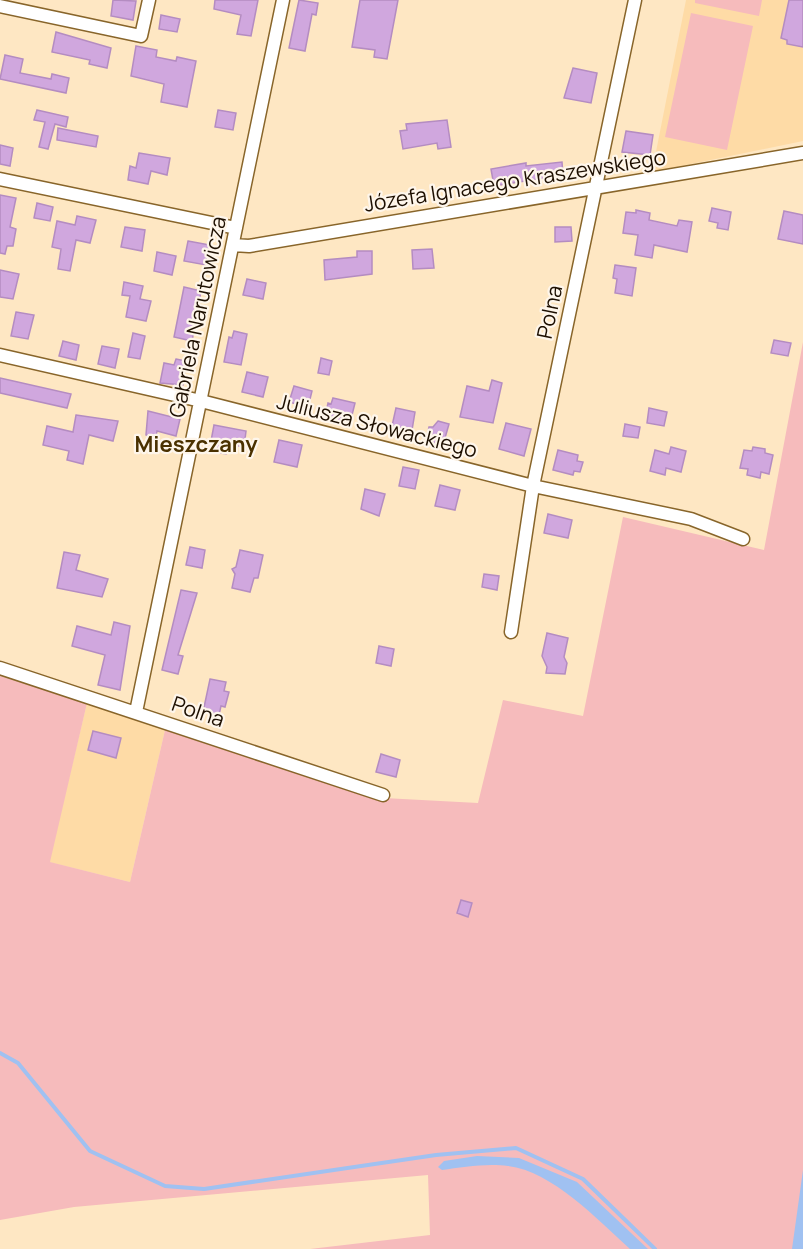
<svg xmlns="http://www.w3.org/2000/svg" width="803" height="1249" viewBox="0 0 803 1249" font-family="Manrope,sans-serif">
  <rect width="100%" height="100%" fill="#fee7c3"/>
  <!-- built -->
  <path fill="#fedba6" d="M686,0h117v141l-151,31z
    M87,703l78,27 -35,152 -81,-20z"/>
  <!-- green -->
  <path fill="#f6bbbc" d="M695,0h67l-3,16 -64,-13z
    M691,13l62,13 -26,124 -62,-13z
    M803,342v907h-493l120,-14 -2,-60 -354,32 -74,13v-544l87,27 -37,159 80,20 35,-152 219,68 94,5 25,-103 80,16 40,-199 141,33z"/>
  <!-- water -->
  <path fill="#a0c1f1" d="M477,1156l42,2 58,24 71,67h-18c-32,-29 -78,-78 -122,-83 -20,-3 -46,1 -66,4l-4,-3 6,-6z
    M803,1170v79h-11z"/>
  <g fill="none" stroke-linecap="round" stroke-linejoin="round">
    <!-- stream -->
    <path stroke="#a0c1f1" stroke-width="4" d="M0,1053l18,10 72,88 75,35 39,3 232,-34 80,-7 67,31 72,70"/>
  </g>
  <!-- building -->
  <path fill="#d0a7de" stroke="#b48cc1" stroke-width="1.5" d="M113,0l23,1 -3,19 -22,-4z
    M215,0h43l-7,36 -14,-2 4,-19 -27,-6z
    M299,0l19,3 -2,12 -4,-1 -7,37 -16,-3z
    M360,0h38l-11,59 -13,-2 1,-7 -23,-3z
    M789,0h14v47l-16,-3v-4l-6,-2z
    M161,15l19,4 -3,13 -18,-3z
    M56,32l55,16 -4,20 -18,-4 1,-4 -38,-8z
    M136,46l21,4 -1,7 20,4 1,-4 19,4 -9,46 -26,-5 3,-18 -33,-8z
    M5,55l18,4 -3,14 31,6 1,-5 17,4 -3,15 -66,-14z
    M573,68l24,5 -6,30 -27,-5z
    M37,110l31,7 -2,10 -11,-3 -7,25 -9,-2 6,-25 -11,-2z
    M218,110l18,3 -3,17 -18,-3z
    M447,120l4,27 -13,2 -1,-6 -34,6 -3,-18 7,-1 -1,-6z
    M58,128l40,8 -2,11 -39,-7z
    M626,131l27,4 -3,20 -28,-3z
    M0,145l13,3 -3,18 -10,-2z
    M139,153l31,5 -3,17 -16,-4 -3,13 -20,-4 2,-14 6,2z
    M562,162l1,13 -69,11 -3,-17 35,-6v3z
    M0,195l16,3 -6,29 6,2 -3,17h-6l-2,8 -5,-1z
    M37,203l16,4 -3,14 -16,-3z
    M712,208l19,4 -3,18 -11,-2 1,-5 -9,-2z
    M636,210l14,3 -1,7 28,6 2,-6 13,2 -5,30 -33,-7 -2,13 -17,-3 3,-20 -15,-2 3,-21 10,1z
    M784,211l19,4v29l-25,-5z
    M77,216l19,4 -6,23 -14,-3 -6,31 -12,-2 3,-20 -9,-2 5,-26 18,4z
    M125,227l20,3 -3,21 -21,-4z
    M555,227h16l1,14 -17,1z
    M188,241l22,4 -4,20 -22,-4z
    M432,249l2,19 -21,1 -1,-19z
    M357,251h15v23l-47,6 -1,-20 33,-3z
    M157,252l19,4 -4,19 -18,-4z
    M615,265l21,3 -4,28 -17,-3 2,-14 -4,-1z
    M0,270l19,4 -6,25 -13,-2z
    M247,279l19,4 -3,16 -20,-4z
    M124,282l19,4 -3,13 11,2 -5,20 -20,-4 4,-21 -8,-1z
    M184,287l17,4 -9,50 -18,-4z
    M16,312l18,3 -6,24 -17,-3z
    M234,331l13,3 -6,31 -17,-3 5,-25 3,1z
    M133,333l12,3 -5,23 -12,-2z
    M774,340l17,3 -3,13 -17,-3z
    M63,341l16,4 -3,15 -17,-4z
    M102,346l17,3 -4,19 -17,-4z
    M321,358l11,3 -3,14 -11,-2z
    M176,359l10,2 -3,24 -23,-2 4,-20 10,2z
    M247,372l21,5 -5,20 -21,-5z
    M0,378l71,16 -4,14 -67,-15z
    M492,380l10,3 -9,40 -33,-6 7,-31 22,5z
    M294,386l18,5 -4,16 -19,-5z
    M333,398l22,5 -4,16 -9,-2 -2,5 -15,-5 3,-14 3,1z
    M396,408l19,4 -3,18 -20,-4z
    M649,408l18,4 -3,14 -17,-3z
    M148,411l32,8 -4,17 -19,-5 -1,6 -10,-2z
    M76,415l42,6 -5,20 -24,-6 -6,29 -16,-4 2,-9 -26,-6 4,-19 26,6z
    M438,421l11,3 -6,21 -17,-4 3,-14h4z
    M506,423l25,6 -7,27 -25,-7z
    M625,424l15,3 -2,11 -15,-2z
    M214,425l32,6 -2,16 -16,-3 -2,10 -12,-2 2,-10 -5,-1z
    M279,440l23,5 -5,22 -23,-5z
    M671,447l15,4 -5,21 -15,-4 -1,7 -15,-4 5,-21 14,4z
    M753,447l12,2v4l8,2 -4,19 -8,-2 -1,6 -13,-3 1,-6 -8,-1 4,-18 8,1z
    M558,450l20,5 -1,6 6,1 -3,10 -6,-1 -1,4 -20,-5z
    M403,467l16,3 -4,19 -16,-3z
    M440,485l20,5 -5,20 -20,-4z
    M365,489l20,5 -6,22 -18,-7z
    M548,514l24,6 -4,18 -24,-5z
    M190,547l15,3 -3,18 -16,-3z
    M240,550l23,5 -5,23h-4l-4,14 -18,-4 3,-14 -3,-5 4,-2z
    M64,552l16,3 -4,15 32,9 -6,18 -45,-9z
    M484,574l15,2 -2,14 -15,-3z
    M181,590l16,3 -19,62 5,1 -5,18 -16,-4z
    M114,622l16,4 -10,64 -22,-5 7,-30 -33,-9 5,-20 34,9z
    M547,633l21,5 -4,19 3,6 -2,11 -19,-1 1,-6 -5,-11z
    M379,646l15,3 -3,17 -15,-3z
    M210,679l16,3 -2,9 5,1 -4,15 -4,-1 -2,9 -16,-3z
    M93,731l28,7 -5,20 -28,-8z
    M381,754l19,6 -4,17 -20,-5z
    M461,900l11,3 -4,14 -11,-4z"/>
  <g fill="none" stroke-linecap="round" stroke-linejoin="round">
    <defs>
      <path id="street" d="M0,6l141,30 8,-36
        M0,179l236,49
        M233,245l16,1 554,-93
        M0,355l201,46 332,85 158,33 52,20
        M511,632l22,-146 102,-486
        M0,668l383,127
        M136,712l147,-712"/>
    </defs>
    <!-- street casing -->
    <use href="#street" stroke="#88652a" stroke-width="15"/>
    <!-- street -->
    <use href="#street" stroke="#fff" stroke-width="12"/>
  </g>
  <g text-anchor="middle" stroke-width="4.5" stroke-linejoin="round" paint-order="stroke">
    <!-- street labels -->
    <g font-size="21" fill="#1d0f00" stroke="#fef6eb">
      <text transform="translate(515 181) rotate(-9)" y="7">Józefa Ignacego Kraszewskiego</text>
      <text transform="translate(550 312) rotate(-78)" y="7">Polna</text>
      <text transform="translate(198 317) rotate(-78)" y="7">Gabriela Narutowicza</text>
      <text transform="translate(377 426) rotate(14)" y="7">Juliusza Słowackiego</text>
      <text transform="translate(198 712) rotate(19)" y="7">Polna</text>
    </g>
    <!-- neighbourhood labels -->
    <g font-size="22" font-weight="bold" fill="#4a3100" stroke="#fef6eb">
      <text x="196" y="452">Mieszczany</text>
    </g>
  </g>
</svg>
